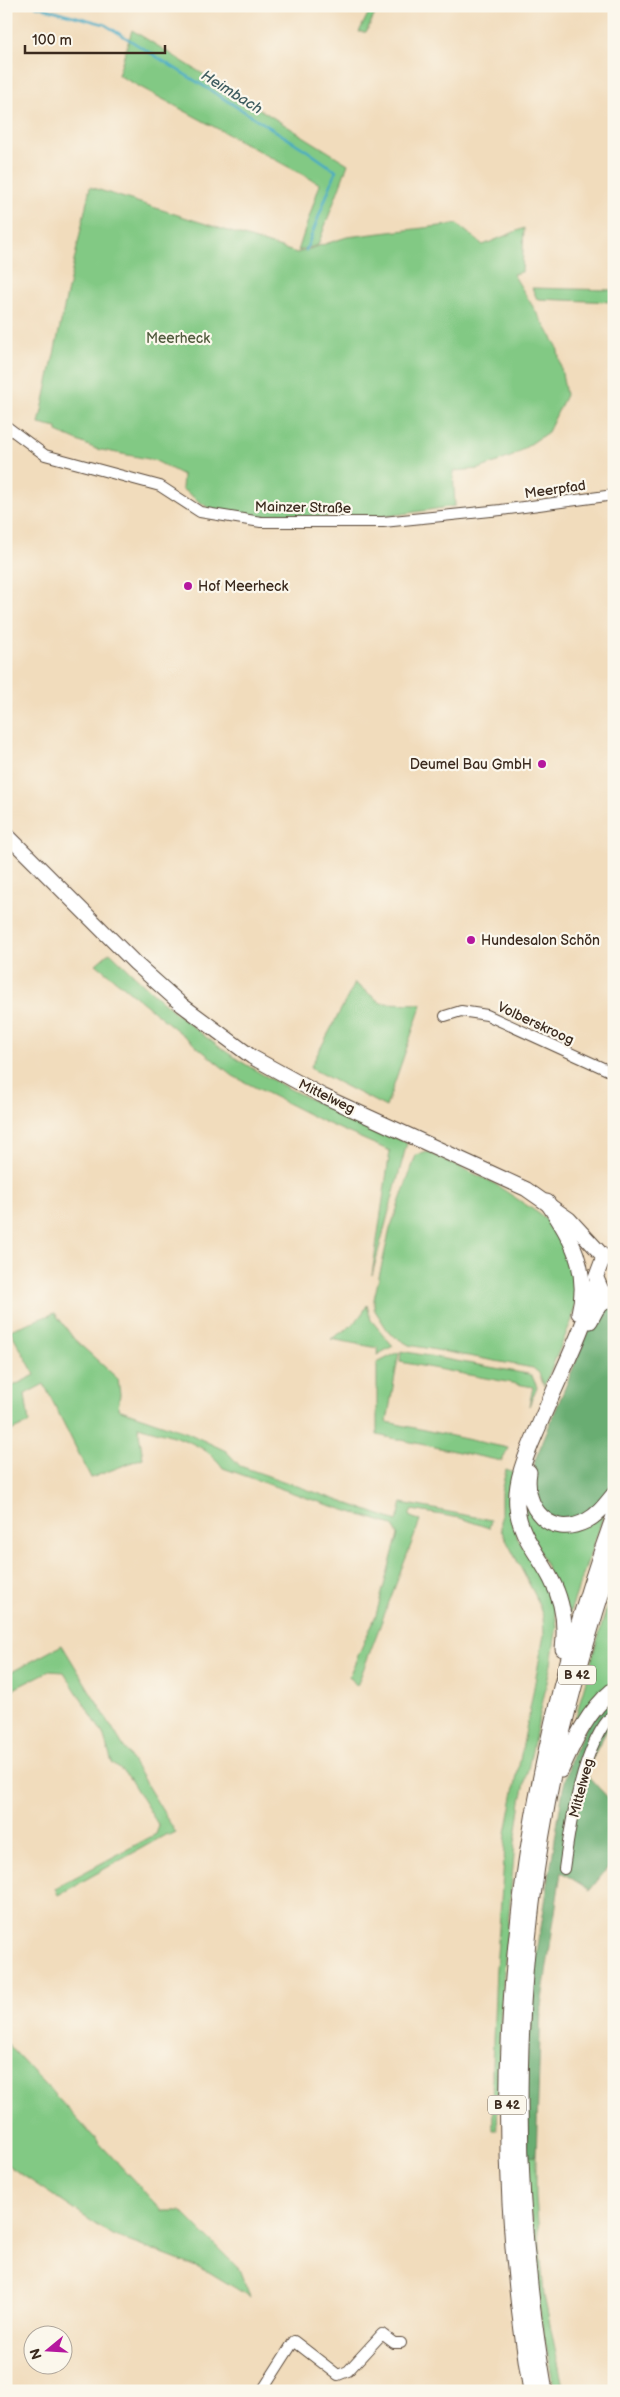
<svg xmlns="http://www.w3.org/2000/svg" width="620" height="2397" viewBox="0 0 620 2397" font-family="'Balsamiq Sans',sans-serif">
  <rect width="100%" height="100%" fill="#fbf7ec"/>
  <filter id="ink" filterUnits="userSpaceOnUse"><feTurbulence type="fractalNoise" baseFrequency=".02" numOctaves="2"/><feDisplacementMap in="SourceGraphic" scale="10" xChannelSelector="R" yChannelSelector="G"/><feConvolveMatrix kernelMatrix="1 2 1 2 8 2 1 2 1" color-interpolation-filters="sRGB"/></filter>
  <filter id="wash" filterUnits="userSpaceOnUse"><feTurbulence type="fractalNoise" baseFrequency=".0096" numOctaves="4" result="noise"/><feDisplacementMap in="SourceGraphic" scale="20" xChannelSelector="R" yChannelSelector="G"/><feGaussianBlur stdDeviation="1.12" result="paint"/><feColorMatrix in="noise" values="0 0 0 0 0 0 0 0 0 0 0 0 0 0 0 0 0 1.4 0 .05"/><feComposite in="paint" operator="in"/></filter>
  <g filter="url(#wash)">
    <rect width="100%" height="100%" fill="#f1dcbc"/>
    <!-- green -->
    <path fill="#82c984" stroke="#5e7a51" d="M372,6h7l-13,26h-7z
      M132,30l216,134 -30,81 -20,6 22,-67 -202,-109z
      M90,187l207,66 50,-16 110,-13 26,21 41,-17 -2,44 -9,2 44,72 9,49 -18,37 -35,24 -34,13 -26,2 2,35 -66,10 -139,2 -36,-6 -32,-23 1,-14 -29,-15 -58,-11 -39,-17v-4l-18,-4z
      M532,288l82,2v12l-77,-3z
      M110,952c34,33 69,66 108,94 57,41 125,68 189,97l-35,132 18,-124 -68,-30 -89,-45 -137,-112z
      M355,983l26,20 41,1 -36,103 -76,-39z
      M428,1152l64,30 52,35 22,26 9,28v34l-3,15 -28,66 -5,-13 -6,-5 -124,-23 -19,-11 -16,-25v-10l16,-70 26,-74z
      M367,1305l4,15 22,26 -16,9 1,-7 -47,-9c16,-10 28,-17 36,-34z
      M55,1313l19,26 44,40 2,15 -2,15 70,24 38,18 14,15 157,55 5,-18 89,17 -2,8 -29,-10 -48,-8 -3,6 11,5 -63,165 -8,-10 27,-61 22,-81 -6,-9 -82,-26 -87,-31c-18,-27 -55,-33 -85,-42l5,32 -52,20 -47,-94 -19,10 4,29 -23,10v-8l3,-1 -2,-35 28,-14 -25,-45z
      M401,1351l127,23 4,2 5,11 -8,19 4,-19 -133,-25z
      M399,1352l-12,70 121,26 -6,13 -125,-26v-72z
      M506,1470l8,3 -2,47 5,17 30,51 7,18 3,20 -6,38 -30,137 -6,42 -14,164 -4,123h-4l-1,-64 4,-98 10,-135 38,-198 -1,-18 -7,-20 -35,-67v-38z
      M524,1495l80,19 -35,101 -44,-94z
      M611,1592l3,8v82l-38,45 -3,-1z
      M62,1645l114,188 -6,3 -3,-2 -109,61 -3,-7 101,-54 3,-8 -31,-50 -16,-13 -9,-29 -39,-62 -15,-1 -43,22v-18z
      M6,2042l156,169h19l58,58 11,28 -41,-25 -97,-37 -106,-71z
      M536,2156v42l8,98 20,95h-9l-15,-74 -6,-52 -7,-108z"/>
    <!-- forest -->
    <path fill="#69ad72" stroke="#526c48" d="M614,1304v175c-23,60 -93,53 -79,-19l56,-135 15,-19z
      M614,1695v21l-29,57 29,31v56l-24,30 -29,-18 -20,135 -5,149 -9,1 -1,-65 2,-83 35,-220 8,-31 16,-33z"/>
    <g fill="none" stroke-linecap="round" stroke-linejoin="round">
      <!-- stream -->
      <path stroke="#45aac4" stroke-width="2.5" d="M36,6l68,18 202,126 30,21 -30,79"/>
    </g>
  </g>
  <g filter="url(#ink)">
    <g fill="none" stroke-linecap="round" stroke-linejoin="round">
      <defs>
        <path id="minor" d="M6,426l39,29 115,31 40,26 61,10h122l118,-12 113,-15
          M445,1016l16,-5 26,4 127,58
          M564,1869c6,-43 18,-126 50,-156
          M262,2391l32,-50 44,34 10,-4 34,-37 12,9h7"/>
        <path id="major" d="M6,834l129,129 47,42 70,52 69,38 205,94 43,30 36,39
          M614,1254l-12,7 -6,16 6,14 12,7"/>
        <path id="highway" d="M547,1202c24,35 43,68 32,111
          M590,1321l7,-13 13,-11
          M529,1472c-6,36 21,67 57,49 12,-6 20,-17 28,-27
          M563,1649c3,-24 0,-48 -12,-70 -12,-24 -32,-44 -34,-72 -3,-28 12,-58 23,-84 19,-46 44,-93 57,-141
          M561,1770c14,-31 26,-58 53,-81
          M531,2391c-50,-295 -19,-595 83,-875
          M545,2391c-37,-212 -33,-431 13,-640 15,-67 35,-132 56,-197"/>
      </defs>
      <!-- minor casing -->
      <use href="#minor" stroke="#564536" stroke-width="12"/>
      <!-- major casing -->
      <use href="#major" stroke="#564536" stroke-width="16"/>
      <!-- highway casing -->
      <use href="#highway" stroke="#564536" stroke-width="17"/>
      <!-- minor -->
      <use href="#minor" stroke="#fff" stroke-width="10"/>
      <!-- major -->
      <use href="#major" stroke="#fff" stroke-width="14"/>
      <!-- highway -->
      <use href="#highway" stroke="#fff" stroke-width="15"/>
    </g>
  </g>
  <!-- markers -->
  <g fill="#b5179e" stroke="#fbf7ec" stroke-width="2">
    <circle cx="188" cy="586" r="5"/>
    <circle cx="542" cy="764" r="5"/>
    <circle cx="471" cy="940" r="5"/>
  </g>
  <g text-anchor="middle" stroke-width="4.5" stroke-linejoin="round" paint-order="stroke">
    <!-- shield labels -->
    <g fill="#fbf7ec" stroke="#75685c" stroke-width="1">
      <rect x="558" y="1665.5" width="38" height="19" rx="4"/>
      <rect x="488" y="2095.5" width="38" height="19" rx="4"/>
    </g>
    <g font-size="12" font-weight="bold" fill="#3b2a1e">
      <text x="577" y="1679">B 42</text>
      <text x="507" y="2109">B 42</text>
    </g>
    <!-- park labels -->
    <g font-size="14" fill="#505a3d" stroke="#fbf7ec">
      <text x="178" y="343">Meerheck</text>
    </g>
    <!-- street labels -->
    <g font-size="14" fill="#3b2a1e" stroke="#fbf7ec">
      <text transform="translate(555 489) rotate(-8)" y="5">Meerpfad</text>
      <text transform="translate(303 507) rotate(1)" y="5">Mainzer Straße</text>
      <text transform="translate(536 1023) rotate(25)" y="5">Volberskroog</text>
      <text transform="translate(327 1096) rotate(26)" y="5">Mittelweg</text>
      <text transform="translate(581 1788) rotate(-75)" y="5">Mittelweg</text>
    </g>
    <!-- poi labels -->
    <g font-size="14" fill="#3b2a1e" stroke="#fbf7ec" text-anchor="start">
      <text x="198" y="591">Hof Meerheck</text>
      <text x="532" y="769" text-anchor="end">Deumel Bau GmbH</text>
      <text x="481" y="945">Hundesalon Schön</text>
    </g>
    <!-- water labels -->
    <g font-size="15" font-style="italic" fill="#3f5d60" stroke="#fbf7ec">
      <text transform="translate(232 92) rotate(32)" y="5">Heimbach</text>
    </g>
  </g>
  <!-- margin -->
  <rect width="620" height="2397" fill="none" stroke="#fbf7ec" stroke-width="25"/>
  <!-- north arrow -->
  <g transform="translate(48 2350) rotate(252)"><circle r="24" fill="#fbf7ec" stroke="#aea59a"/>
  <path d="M0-4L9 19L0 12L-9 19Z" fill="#b5179e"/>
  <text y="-8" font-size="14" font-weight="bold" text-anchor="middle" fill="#3b2a1e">N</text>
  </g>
  <!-- scale -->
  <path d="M25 45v8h140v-8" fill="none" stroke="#3b2a1e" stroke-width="2.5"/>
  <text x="32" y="45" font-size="15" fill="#3b2a1e" stroke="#fbf7ec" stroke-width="4" paint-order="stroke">100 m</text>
</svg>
